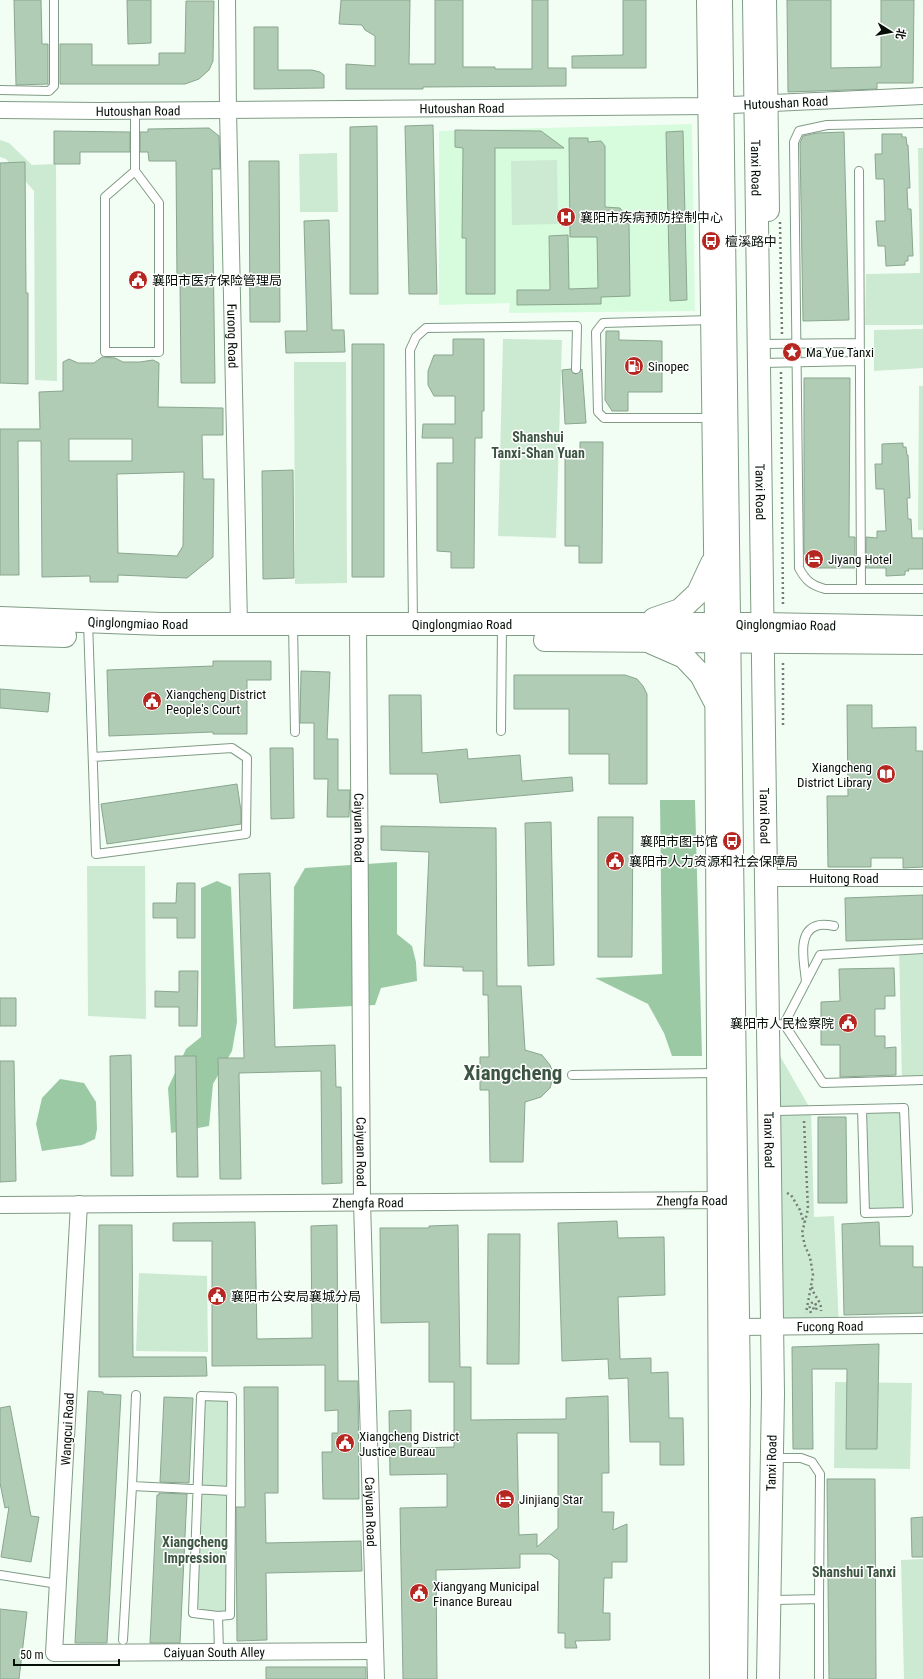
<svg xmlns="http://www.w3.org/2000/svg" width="923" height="1679" viewBox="0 0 923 1679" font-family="'Roboto Condensed','Noto Sans SC',sans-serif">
  <rect width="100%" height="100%" fill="#f2fef4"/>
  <!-- built -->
  <path fill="#d7fbdd" d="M692,124l3,187 -186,2 1,-10 -71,2v-174z"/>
  <!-- green -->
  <path fill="#ccead1" d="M0,140l9,3 23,22 24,-1 1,217 -22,-1 -1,-189 -28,-32 -6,-2z
    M918,148h5v177h-58l1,-51 54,-1z
    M337,153l1,59h-38l-1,-58z
    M557,160l1,64 -46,1 -1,-64z
    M923,329v39l-49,3v-41z
    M503,339l59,1 -6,198 -58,-2z
    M294,362h52l1,221 -52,1z
    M919,386h4v144h-5z
    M87,866h58l1,153 -58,-3z
    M923,949v131h-21l-3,-130z
    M776,1049l35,61 3,107 20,-1 5,110 -59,1z
    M904,1108l4,104 -43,1 -3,-104z
    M139,1273l68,3 1,76 -72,-1z
    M835,1382l77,1 -2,86 -76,-1z
    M201,1396l31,1 -2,218 -37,-5z
    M923,1559v120h-19l-3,-119z"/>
  <!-- forest -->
  <path fill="#9bc9a4" d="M660,800h35l7,256h-30l-8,-23 -16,-29 -53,-26 67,-4z
    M397,862v72l15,12 4,16 1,19 -36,7 -6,17 -82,4 1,-122 11,-19z
    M217,881l14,6 6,135 -5,29 -19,33 -4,42 -38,7 -3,-45 18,-39 15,-12v-149z
    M60,1079l24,4 12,19 1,27 -2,10 -13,6 -40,6 -6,-27 6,-26z"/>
  <!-- building -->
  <path fill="#b0ccb5" stroke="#8aa68f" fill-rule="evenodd" d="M14,0h27l1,44h6v40l-32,1z
    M127,0h24v43l-23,1z
    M341,0h69l-1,64h26v-64h28v67h32v2h37v-69h16v68h18v18l-143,1v2h-77v-25l29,2v-30l-10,-6 -3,-5 -23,-1z
    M623,0h23v68h-74v-12l51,-1z
    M787,0h44v68l50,-1v-67h33l-1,83h-36v6l-89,3z
    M186,1h28l-1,60 -4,9 -10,9 -14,5h-125v-40h32v21h67v-12h26z
    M254,27h24v43h34l8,2 4,3v13l-70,1z
    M433,125l4,169h-28l-4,-168z
    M377,126l1,168h-28v-167z
    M209,128l10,8 1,33h-8l3,214h-34l-1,-104h-3l-1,-118h-27l-1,-9h-8v-20h8v-3z
    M455,130l86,1 23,17h-69v146h-29v-56h-4l1,-90 -8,-1z
    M54,131l76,1v20h-50v12h-26z
    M683,131l4,169 -17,1 -4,-169z
    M844,132l5,188 -46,1 -3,-178 3,-7 14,-3z
    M882,134h20v3h4l1,8h1l2,43h-3l1,21h3l2,47h-5v5h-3v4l-19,1 -1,-20h-7l-2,-25h9l-1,-42h-8l-1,-25h7z
    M569,138h19v4l13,-1 4,5v61l15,1 3,4 -2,11h8l1,73 -29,1v7l-84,1v-15h33l-1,-54 19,-1 1,54 29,-1 -1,-51h-27z
    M249,161h30l1,161h-30z
    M25,162l1,131h2v91l-28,-1v-220z
    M329,220l3,110h12l1,22 -59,1 -1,-22h22l-3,-110z
    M606,331h13v9l43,1v51h-34v19h-16l-7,-11z
    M453,339h31v72h-2v27h-7l-1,130h-23v-16l-14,-1v-88h16v-25h-31l1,-14h32v-28h-21l-6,-11v-14l6,-16h19z
    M352,344h32v233h-32z
    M102,357l13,1 8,4h17l13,-2 6,3 -1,44 65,1v27h-21l1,44h11l-1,78 -26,21 -69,-3v7h-28v-6l-48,1 -1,-136h-23l1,134h-19v-146h40l-1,-37 24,-1v-29l6,-3 9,4h16zM69,439h63v22h-63zM184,472l-1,74 -6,10 -59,-3 -1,-79z
    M571,369l2,4 3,1 6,-5 4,54 -21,1 -3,-54z
    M804,378h46l-1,159h6v31h-42l-9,-15z
    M580,442h23l-1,121h-23v-17h-14v-88h15z
    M903,443v4h3l1,8h1l2,43h-3l1,21h3l1,19h11v31h-15l1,2h-4v4l-19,1v-8h-20v-31l11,1v-7h9l-2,-42h-8l-1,-25h7v-20z
    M293,470l1,108 -31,1 -1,-108z
    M213,661h58v19h-24v54h-34v-2l-104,4 -2,-66 106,-4z
    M301,671l29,1 -3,67h11v51h12l-1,27h-22l1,-38h-14v-56h-14z
    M514,675h111l12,4 6,7 4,8v90h-38v-30h-40v-45h-55z
    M0,689l50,4 -2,19 -48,-4z
    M389,695h32l1,58 45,-4 1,10 52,-4 2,26 50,-4 1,14 -133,12 -3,-29h-47z
    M847,705h25v23l44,-1v24h7v116l-20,1v-10h-32v9h-43l-1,-71h21z
    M270,748h23l1,70 -23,1z
    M237,784l4,27v13l-134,20 -6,-40z
    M598,817h35l-1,140h-34z
    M551,822l3,143 -26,1 -3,-143z
    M381,826l115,2 1,158h24l4,64 17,5 8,10 4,10 -4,13 -9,9 -16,5 -2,60h-33l-1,-72h-9v-33h9l-1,-62h-5v-24h-20v-4l-39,-1 5,-114 -48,-2z
    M270,873l5,174 60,-2 1,42h5l1,96 -20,1 -1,-113 -82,2 2,106h-21l-2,-121h26l-5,-184z
    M177,883h18v55h-18v-20h-24v-15h23z
    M923,895v44l-77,2 -1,-43z
    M894,968l1,28h-10v13h-10v27h10v12l11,-1v28l-56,2v-32h-19v-43l19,-1 -1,-32z
    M179,971h19l-1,55h-18v-19h-24v-16l24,1z
    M0,998h16v28h-16z
    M131,1055l2,121h-22l-1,-120z
    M175,1056h21l2,121h-21z
    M0,1061h14l2,120 -16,1z
    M818,1117h28l1,86h-29z
    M617,1221l1,17 46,-1 1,58 -47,2 2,62 31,-1v15l17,-1 1,46h14l1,47h-24v-23h-30l-2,-64 -19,1 -1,-20 -46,2 -4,-138z
    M255,1222l2,117 55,-1 -1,-112 26,-1 1,156h20l1,118h-36l-1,-47h10v-19h6v-23l-13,1v-46l-113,1v-125h-39v-18z
    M879,1222l1,24h33v21h10v46l-79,2 -2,-91z
    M99,1225h33l1,132h73l1,19 -108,1z
    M458,1225l2,142h11v53l95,-1v-21l42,-2 1,77h-7v39h12l-1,18 14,-6v38h-15v16h-8l-1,35h7v27l-35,1 2,7h-12v-15h-7l1,-73 -9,-6h-30v14l-84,2 1,109h-34l-3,-171 47,-1v-33l-57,1 -1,-64 22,-1v38l43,-1v-65h-25v-60l-48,1 -1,-95h49v-2zM517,1433h41v95l-21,19v-13l-18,1z
    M488,1234h32l-1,130h-32z
    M879,1344l-2,105h-31l1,-80h-35l1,80h-20l-1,-102z
    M244,1387h34v106h-13l1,50 95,-2 1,30 -96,2 1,67 -30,1 -1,-134h9z
    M88,1391l15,1v2l18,1 -14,248h-32z
    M164,1397l29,1 -4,85 -29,-1z
    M10,1406l21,110 8,1 -8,45 -30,-5 8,-50 -4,1 -5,-25v-75z
    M827,1479h48l1,200h-47z
    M159,1493l28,1 -7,149h-30l7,-148h2z
    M923,1517v40h-11l-1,-39z
    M0,1609l27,3 -8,67h-19z
    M266,1667h100v12h-100z"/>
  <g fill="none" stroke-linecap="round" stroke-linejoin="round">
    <defs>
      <path id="lane" d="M0,90l49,1 5,-5v-86
        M135,110v61l-30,26v155h54v-149l-24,-32
        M923,123l-96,2 -28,6 -5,11 5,426c7,13 12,17 26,21h98
        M859,171l2,418
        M711,320l-108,3 -7,9 2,80 6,6h108
        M760,344l99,-1
        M759,363l101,-2
        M88,622l8,232 150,-20 1,-76 -15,-10 -139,9
        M413,623l-3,-273 6,-13 10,-9 151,-2 -1,43
        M293,625l2,107
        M501,731l1,-106
        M806,982c-1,-16 -10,-49 10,-56 5,-2 13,-1 18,0
        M784,1024l39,59 100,-3
        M769,1025l15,-1 36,-69 103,-6
        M572,1075l145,-2
        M777,1111l127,-3 4,104 -43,1 -3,-104
        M136,1395l-4,91 99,5
        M0,1575l58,9
        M819,1599v80
        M777,1600l42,-1 1,-125 -8,-12 -11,-4h-21
        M218,1616l-25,-3 8,-217 31,1 -2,218 -12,1 1,36
        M123,1640l9,-154"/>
      <g id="street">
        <path id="s1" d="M227,0l1,110 11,514"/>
        <path id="s2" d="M0,110l98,1 612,-5 213,-10"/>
        <path id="s3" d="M358,624l4,578 14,477"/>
        <path id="s4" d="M766,878h157"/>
        <path id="s5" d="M79,1204l-25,449 321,-2"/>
        <path id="s6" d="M0,1205l729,-5"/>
        <path id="s7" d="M738,1327l185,-2"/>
      </g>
      <g id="secondary">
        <path d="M708,0l8,624 5,1055"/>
        <path d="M765,0l3,210"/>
        <path id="s8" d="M0,618l162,6h600l161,3"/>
        <path d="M654,619l26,-9 18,-17 14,-30"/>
        <path d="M0,634l65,2"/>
        <path d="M545,640l378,3"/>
        <path d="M652,643l32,14 17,18 13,25"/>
      </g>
      <g id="primary">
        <path d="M721,0l18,1394 -3,285"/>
        <path id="s9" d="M754,0l19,1394 -5,285"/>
      </g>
    </defs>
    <!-- lane casing -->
    <use href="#lane" stroke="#809b85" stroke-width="10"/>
    <!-- street casing -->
    <use href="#street" stroke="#809b85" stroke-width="18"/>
    <!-- secondary casing -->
    <use href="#secondary" stroke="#809b85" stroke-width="24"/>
    <!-- primary casing -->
    <use href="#primary" stroke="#809b85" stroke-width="24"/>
    <!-- path -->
    <path stroke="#737d74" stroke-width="2.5" stroke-dasharray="2 3" stroke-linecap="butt" d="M780,222l2,113
      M781,372l2,235
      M783,725v-65
      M804,1121l4,88 -6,24 3,13 5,11 3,18 -7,38
      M787,1193l4,2 9,15 4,13
      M812,1287c1,9 10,14 9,24
      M811,1313c-2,-4 -2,-10 3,-11l3,4 -1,4h-2l-1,-3 3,-3"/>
    <!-- lane -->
    <use href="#lane" stroke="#fff" stroke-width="8"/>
    <!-- street -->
    <use href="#street" stroke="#fff" stroke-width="16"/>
    <!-- secondary -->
    <use href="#secondary" stroke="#fff" stroke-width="22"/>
    <!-- primary -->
    <use href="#primary" stroke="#fff" stroke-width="22"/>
  </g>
  <!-- icons -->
  <defs>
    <symbol id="hospital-disc" viewBox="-11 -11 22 22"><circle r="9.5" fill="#b62721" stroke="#fff"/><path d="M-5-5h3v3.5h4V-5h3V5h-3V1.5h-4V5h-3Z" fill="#fff"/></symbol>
    <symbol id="bus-disc" viewBox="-11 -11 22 22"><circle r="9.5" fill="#b62721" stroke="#fff"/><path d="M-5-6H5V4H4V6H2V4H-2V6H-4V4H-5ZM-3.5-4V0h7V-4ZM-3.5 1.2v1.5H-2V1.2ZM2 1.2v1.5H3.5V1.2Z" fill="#fff"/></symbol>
    <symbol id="civic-disc" viewBox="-11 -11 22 22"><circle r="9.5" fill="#b62721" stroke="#fff"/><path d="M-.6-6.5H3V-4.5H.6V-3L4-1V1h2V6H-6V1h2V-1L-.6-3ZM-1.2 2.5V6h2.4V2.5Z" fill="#fff"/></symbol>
    <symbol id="sight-disc" viewBox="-11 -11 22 22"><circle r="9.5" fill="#b62721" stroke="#fff"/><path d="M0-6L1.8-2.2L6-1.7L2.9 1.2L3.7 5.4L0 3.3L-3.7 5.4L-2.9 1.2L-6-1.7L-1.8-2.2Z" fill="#fff"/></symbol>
    <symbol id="fuel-disc" viewBox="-11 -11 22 22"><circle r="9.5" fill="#b62721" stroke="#fff"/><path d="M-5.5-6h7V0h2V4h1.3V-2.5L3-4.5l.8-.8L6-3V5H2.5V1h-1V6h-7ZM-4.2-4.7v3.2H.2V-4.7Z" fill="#fff"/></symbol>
    <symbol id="hotel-disc" viewBox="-11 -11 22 22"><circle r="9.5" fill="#b62721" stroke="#fff"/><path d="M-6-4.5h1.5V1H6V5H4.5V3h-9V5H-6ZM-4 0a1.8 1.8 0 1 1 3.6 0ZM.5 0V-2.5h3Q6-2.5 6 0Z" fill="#fff"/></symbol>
    <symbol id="library-disc" viewBox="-11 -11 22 22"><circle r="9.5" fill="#b62721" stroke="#fff"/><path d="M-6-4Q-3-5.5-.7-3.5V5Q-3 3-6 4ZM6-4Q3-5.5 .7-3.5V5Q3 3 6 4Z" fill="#fff"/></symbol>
  </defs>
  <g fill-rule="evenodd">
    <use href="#hospital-disc" x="555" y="206" width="22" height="22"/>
    <use href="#bus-disc" x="700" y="230" width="22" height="22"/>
    <use href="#civic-disc" x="127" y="269" width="22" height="22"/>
    <use href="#sight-disc" x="781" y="341" width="22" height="22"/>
    <use href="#fuel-disc" x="623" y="355" width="22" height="22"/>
    <use href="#hotel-disc" x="803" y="548" width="22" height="22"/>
    <use href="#civic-disc" x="141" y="690" width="22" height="22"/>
    <use href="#library-disc" x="875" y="763" width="22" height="22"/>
    <use href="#bus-disc" x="721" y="830" width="22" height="22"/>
    <use href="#civic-disc" x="604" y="850" width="22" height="22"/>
    <use href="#civic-disc" x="837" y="1012" width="22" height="22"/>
    <use href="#civic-disc" x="206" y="1285" width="22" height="22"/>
    <use href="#civic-disc" x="334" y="1432" width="22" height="22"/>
    <use href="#hotel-disc" x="494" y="1488" width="22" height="22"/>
    <use href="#civic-disc" x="408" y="1582" width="22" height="22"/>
  </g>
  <g text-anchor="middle" stroke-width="3" stroke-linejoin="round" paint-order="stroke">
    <!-- street labels -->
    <g font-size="13" fill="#060f07" stroke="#fff">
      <text dy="5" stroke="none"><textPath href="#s2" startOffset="786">Hutoushan Road</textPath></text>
      <text dy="5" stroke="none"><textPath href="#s2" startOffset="462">Hutoushan Road</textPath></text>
      <text dy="5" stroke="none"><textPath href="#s2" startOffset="138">Hutoushan Road</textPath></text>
      <text dy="5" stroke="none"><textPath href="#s9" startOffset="168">Tanxi Road</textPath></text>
      <text dy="5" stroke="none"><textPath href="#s1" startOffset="336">Furong Road</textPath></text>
      <text dy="5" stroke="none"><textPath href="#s9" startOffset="492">Tanxi Road</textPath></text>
      <text dy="5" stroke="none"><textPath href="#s8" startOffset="138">Qinglongmiao Road</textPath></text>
      <text dy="5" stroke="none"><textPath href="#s8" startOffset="462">Qinglongmiao Road</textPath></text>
      <text dy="5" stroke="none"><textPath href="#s8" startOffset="786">Qinglongmiao Road</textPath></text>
      <text dy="5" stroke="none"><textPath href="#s9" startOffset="816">Tanxi Road</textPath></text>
      <text dy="5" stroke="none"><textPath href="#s3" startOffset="204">Caiyuan Road</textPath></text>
      <text dy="5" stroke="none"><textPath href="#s4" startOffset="78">Huitong Road</textPath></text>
      <text dy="5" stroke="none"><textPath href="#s9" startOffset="1140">Tanxi Road</textPath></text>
      <text dy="5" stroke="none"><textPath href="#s3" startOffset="528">Caiyuan Road</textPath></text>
      <text dy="5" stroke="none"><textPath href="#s6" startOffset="692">Zhengfa Road</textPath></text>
      <text dy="5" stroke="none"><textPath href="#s6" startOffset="368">Zhengfa Road</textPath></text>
      <text dy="5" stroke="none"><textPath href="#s7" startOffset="92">Fucong Road</textPath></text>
      <text transform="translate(67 1429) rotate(-87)" y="5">Wangcui Road</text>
      <text transform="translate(771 1463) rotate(-89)" y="5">Tanxi Road</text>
      <text dy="5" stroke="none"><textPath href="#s3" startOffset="888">Caiyuan Road</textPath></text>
      <text dy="5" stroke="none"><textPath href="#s5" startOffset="610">Caiyuan South Alley</textPath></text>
    </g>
    <!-- poi labels -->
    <g font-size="13" fill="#060f07" stroke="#fff" text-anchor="start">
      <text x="580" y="222">襄阳市疾病预防控制中心</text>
      <text x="725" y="246">檀溪路中</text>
      <text x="152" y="285">襄阳市医疗保险管理局</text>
      <text x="806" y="357">Ma Yue Tanxi</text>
      <text x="648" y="371">Sinopec</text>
      <text x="828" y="564">Jiyang Hotel</text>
      <text x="166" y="699">Xiangcheng District<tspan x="166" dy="15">People's Court</tspan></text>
      <text x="872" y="772" text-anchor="end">Xiangcheng<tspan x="872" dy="15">District Library</tspan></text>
      <text x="718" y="846" text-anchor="end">襄阳市图书馆</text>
      <text x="629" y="866">襄阳市人力资源和社会保障局</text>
      <text x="834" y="1028" text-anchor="end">襄阳市人民检察院</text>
      <text x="231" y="1301">襄阳市公安局襄城分局</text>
      <text x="359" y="1441">Xiangcheng District<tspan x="359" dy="15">Justice Bureau</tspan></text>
      <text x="519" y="1504">Jinjiang Star</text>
      <text x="433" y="1591">Xiangyang Municipal<tspan x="433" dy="15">Finance Bureau</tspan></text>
    </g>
    <!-- neighbourhood labels -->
    <g font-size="14" font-weight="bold" fill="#3c5541" stroke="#fff">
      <text x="538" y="442">Shanshui<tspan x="538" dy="16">Tanxi-Shan Yuan</tspan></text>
      <text x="195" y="1547">Xiangcheng<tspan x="195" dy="16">Impression</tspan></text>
      <text x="854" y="1577">Shanshui Tanxi</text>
    </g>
    <!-- town labels -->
    <g font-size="21" font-weight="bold" fill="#3c5541" stroke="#fff">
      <text x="513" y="1080">Xiangcheng</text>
    </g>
  </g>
  <!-- north arrow -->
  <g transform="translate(891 32) rotate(101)" stroke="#ffffff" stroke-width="3" paint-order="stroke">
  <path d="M0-3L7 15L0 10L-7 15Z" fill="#060f07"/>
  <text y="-6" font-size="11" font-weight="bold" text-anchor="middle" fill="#060f07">北</text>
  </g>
  <!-- scale -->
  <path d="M14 1659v6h105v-6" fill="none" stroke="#060f07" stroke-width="2"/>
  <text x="20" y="1659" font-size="12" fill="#060f07" stroke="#ffffff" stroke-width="3" paint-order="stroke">50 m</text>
</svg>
